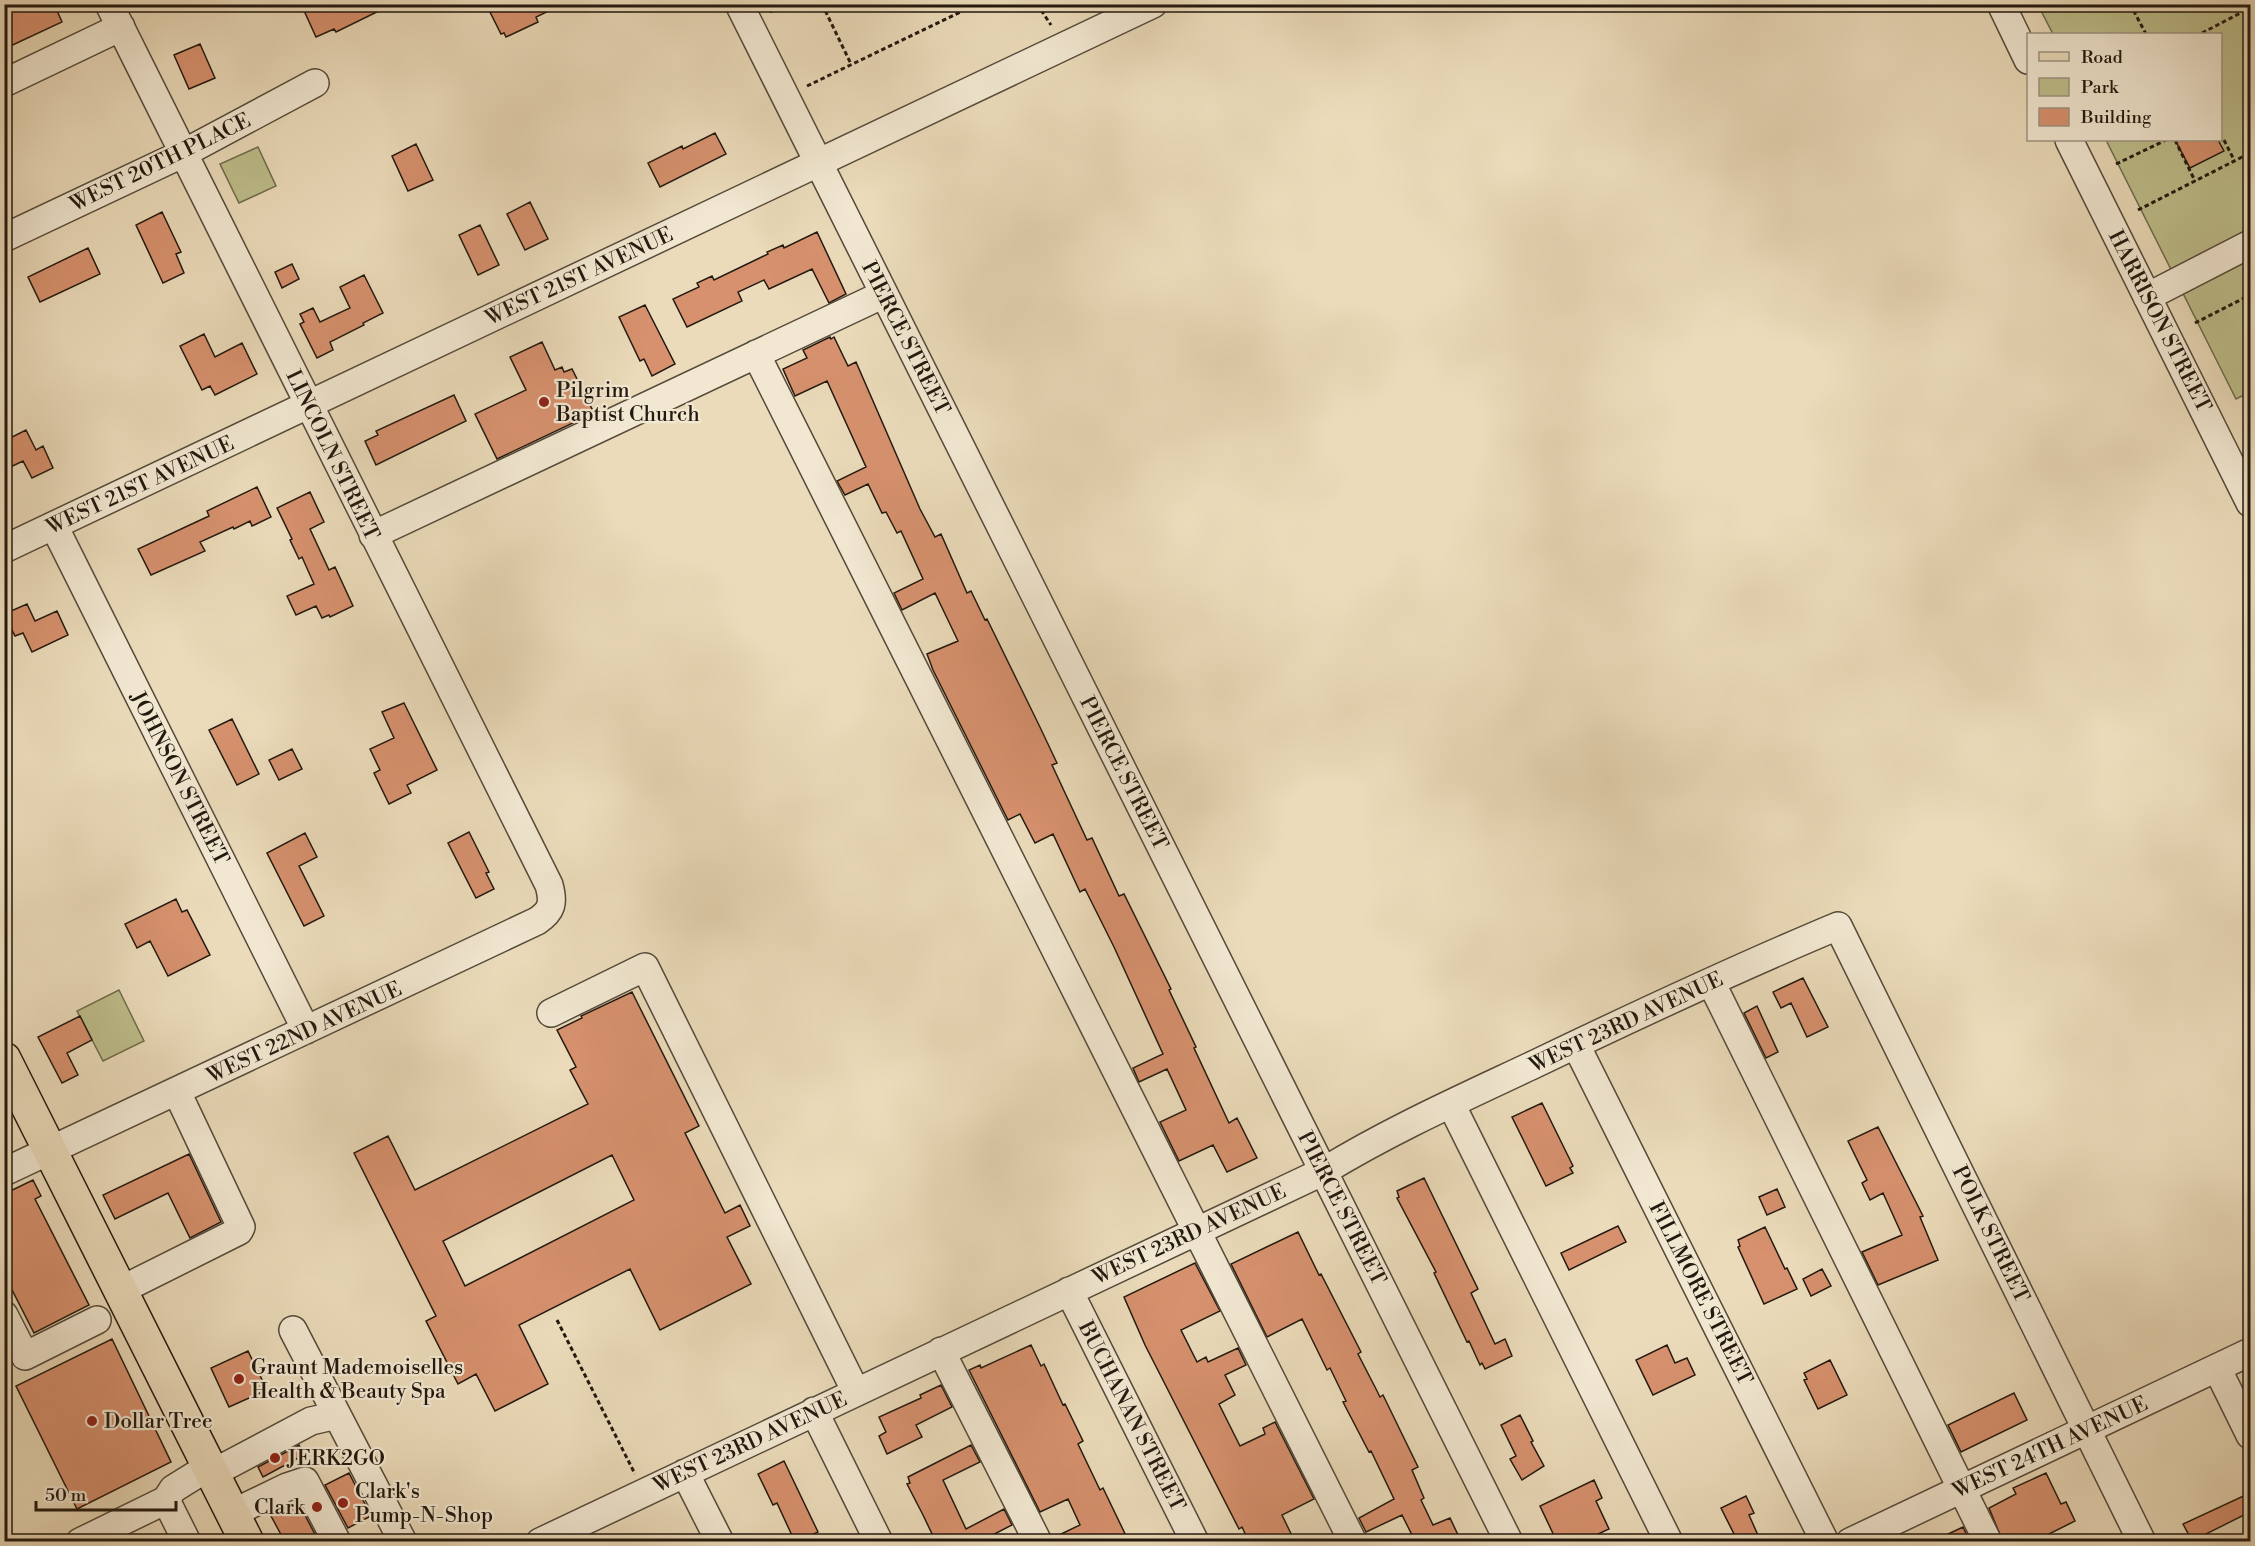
<svg xmlns="http://www.w3.org/2000/svg" width="2255" height="1546" viewBox="0 0 2255 1546" font-family="'Libre Bodoni',serif">
  <rect width="100%" height="100%" fill="#ebdbba"/>
  <filter id="stains"><feTurbulence type="fractalNoise" baseFrequency=".00333" numOctaves="4"/><feColorMatrix values="0 0 0 0 .2 0 0 0 0 .09 0 0 0 0 .02 0 0 0 .5 -.17"/></filter>
  <radialGradient id="worn" r=".72"><stop offset=".6" stop-color="#630" stop-opacity="0"/><stop offset="1" stop-color="#630" stop-opacity=".3"/></radialGradient>
  <!-- green -->
  <path fill="#bdbe8b" stroke="#706c4d" stroke-width="1.5" d="M2038,5h212v387l-14,7 -130,-259h114v-106h-167z
    M258,147l18,39 -37,17 -19,-39z
    M119,990l25,51 -41,20 -26,-50z"/>
  <!-- building -->
  <path fill="#d7916e" stroke="#22190f" stroke-width="1.5" fill-rule="evenodd" d="M4,4h50l8,18 -58,27z
    M301,4h92l-57,28 -2,-3 -18,8z
    M486,4h77l-27,13 2,5 -32,15 -2,-4 -3,1z
    M200,44l15,34 -26,11 -15,-34z
    M715,133l11,21 -66,33 -12,-24 34,-17 1,3z
    M2175,140h43l6,11 -34,17z
    M416,144l17,36 -25,11 -16,-35z
    M530,202l18,37 -23,11 -18,-36z
    M162,212l19,40 -5,2 8,19 -21,10 -27,-58z
    M480,225l19,40 -21,10 -19,-40z
    M817,232l29,62 -17,9 -17,-34 -43,20 -5,-9 -26,12 4,9 -55,26 -14,-28 26,-12 -2,-4 15,-7 2,4 54,-26 -1,-2 16,-7 1,3z
    M88,248l12,26 -60,28 -12,-25z
    M292,264l7,15 -17,9 -7,-16z
    M364,275l19,38 -20,10 1,2 -34,17 3,8 -16,8 -17,-34 4,-2 -4,-8 13,-6 7,14 30,-14 -10,-21z
    M645,305l30,59 -23,12 -8,-17 -4,2 -21,-44z
    M204,334l11,23 27,-14 15,31 -42,21 -5,-9 -8,4 -22,-44z
    M830,337l1,2 3,-2 14,29 8,-4 64,147 15,28 6,-3 26,59 4,-2 14,29 2,-1 51,104 19,40 -5,2 35,75 5,-2 27,58 5,-2 47,95 -2,1 27,57 -2,1 35,75 8,-5 20,40 -30,14 -14,-27 -34,16 -19,-39 26,-12 -19,-41 -28,13 -6,-14 30,-14 -49,-107 -29,-58 -5,3 -27,-58 -18,9 -15,-29 -12,6 -75,-150 -6,-16 31,-13 -23,-48 -33,17 -8,-17 29,-14 -22,-48 -4,2 -11,-21 -4,1 -14,-29 -23,11 -8,-14 29,-14 -39,-86 -32,15 -12,-27 24,-11 -4,-8z
    M542,342l13,28 7,-3 2,5 8,-3 22,44 -97,46 -22,-45 51,-24 -16,-33z
    M454,395l12,26 -90,44 -11,-24 13,-6 -2,-4z
    M26,430l10,20 7,-4 10,22 -21,10 -9,-17 -19,9v-29z
    M257,487l14,30 -19,9 -2,-5 -16,8 -1,-2 -33,15 5,9 -54,24 -13,-26 71,-33 -2,-5z
    M310,492l14,30 -14,7 19,41 6,-3 18,39 -23,11 -1,-2 -7,3 -6,-12 -20,9 -9,-19 27,-12 -12,-27 -3,2 -9,-19 2,-1 -15,-31z
    M27,604l8,17 22,-10 11,24 -36,17 -9,-19 -8,3 -11,-22z
    M404,703l33,67 -30,15 4,8 -22,11 -15,-31 6,-3 -10,-21 24,-11 -12,-26z
    M232,719l27,55 -22,11 -28,-55z
    M292,749l10,20 -23,11 -10,-20z
    M469,832l20,40 -3,1 8,16 -18,9 -28,-55z
    M305,833l12,24 -18,9 25,50 -20,10 -37,-73z
    M176,899l6,13 5,-2 23,45 -42,21 -18,-35 -13,7 -12,-24z
    M1803,978l25,49 -21,10 -16,-34 -10,5 -8,-16z
    M632,992l67,134 -14,7 40,80 15,-8 10,21 -23,11 24,47 -91,46 -30,-61 -111,56 29,59 -53,27 -19,-37 -18,10 -32,-63 10,-5 -82,-163 34,-17 27,54 173,-86 -18,-34 6,-3 -19,-37 25,-12 -1,-2zM612,1155l22,45 -169,86 -22,-45z
    M1757,1006l21,46 -12,6 -22,-45z
    M80,1016l12,24 -25,13 11,22 -16,8 -24,-46z
    M1542,1103l31,63 -3,2 3,5 -27,13 -34,-69z
    M1878,1127l45,89 -3,1 18,43 -60,25 -16,-33 40,-17 -19,-42 -13,7 -8,-17 5,-3 -19,-39z
    M189,1154l32,68 -31,16 -22,-45 -53,26 -12,-24z
    M1424,1178l54,111 -7,4 24,51 10,-5 7,17 -27,13 -3,-6 -2,2 -11,-24 -2,1 -33,-69 2,-1 -39,-74 2,-1 -2,-6z
    M33,1180l8,16 -6,3 54,106 -55,28 -30,-59v-80z
    M1777,1189l8,18 -18,8 -8,-18z
    M1618,1226l8,16 -57,28 -8,-17z
    M1765,1227l20,42 2,-1 10,21 -33,15 -26,-57 2,-1 -2,-6z
    M1298,1232l21,43 2,-1 40,78 -3,2 17,33 5,10 3,-2 35,72 -6,3 12,28 -3,2 12,25 17,-7 9,19 -9,5h-50l12,-7 -10,-20 -36,17 -7,-14 35,-19 -23,-48 -2,1 -26,-50 3,-1 -16,-33 -3,2 -25,-51 -35,18 -36,-73z
    M1195,1263l25,48 -39,19 16,32 9,-5 2,5 30,-14 8,17 -21,10 10,20 -16,9 21,42 25,-12 -2,-6 12,-6 39,77 -32,16 13,27h-46l-7,-15 -3,2 -94,-184 -21,-48z
    M1822,1269l9,17 -20,10 -8,-17z
    M112,1339l59,123 -94,47 -61,-123z
    M1031,1345l10,21 3,-2 19,41 2,-1 18,37 -5,3 22,46 3,-2 26,54h-75l-1,-4 27,-13 -12,-26 -28,13 -71,-142 11,-5 1,3z
    M1667,1345l8,18 12,-5 8,17 -42,20 -17,-35z
    M248,1351l19,39 -38,17 -18,-39z
    M1830,1360l17,35 -29,14 -14,-29 3,-1 -3,-6z
    M941,1385l11,22 -36,18 6,12 -35,17 -8,-18 7,-4 -7,-15 42,-19 -1,-3z
    M2014,1393l13,27 -66,32 -13,-27z
    M1520,1415l13,26 -2,1 13,24 -22,14 -12,-21 6,-3 -15,-31z
    M299,1445l5,10 -41,22 -5,-10z
    M971,1445l9,17 -37,18 23,49 38,-20 8,16 -33,17h-39l-2,-6 -4,2 -11,-23 -16,-31 3,-1 -2,-6z
    M784,1461l34,71 -21,10h-2l-18,-39 -4,2 -15,-31z
    M349,1473l22,43 -23,12 -23,-43z
    M2046,1473l15,31 5,-2 9,19 -42,21h-30l-14,-34 27,-14 -3,-6z
    M1594,1480l8,18 -6,3 13,28 -17,8 2,5h-37l-17,-36z
    M2250,1493v19l-58,29 -9,-17z
    M1746,1496l8,17 -5,2 12,27h-23l-17,-34z
    M298,1502l20,38 -2,2h-31l-14,-26z
    M1963,1527l7,15h-39z"/>
  <g fill="none" stroke-linecap="round" stroke-linejoin="round">
    <defs>
      <path id="minor" d="M739,4l770,1538
        M2001,4l27,56
        M4,83l117,-56
        M2069,140l181,363
        M4,238l180,-85 131,-70
        M2147,297l103,-53
        M756,354l597,1188
        M54,526l252,504
        M373,535l511,-241
        M4,549l1149,-545
        M1711,982l277,560
        M551,1013l94,-46 211,425
        M1576,1045l249,497
        M1451,1104l218,438
        M4,1172l533,-251c15,-10 17,-18 12,-36l-440,-881
        M121,1290l118,-59 2,-4 -64,-135
        M1069,1291l126,251
        M4,1315l21,41 72,-36
        M293,1330l110,212
        M941,1351l97,191
        M2217,1368l33,67
        M814,1411l65,131
        M213,1473l98,-52 26,-6
        M685,1473l35,69
        M166,1500l7,-11 37,-23
        M233,1513l54,-26 18,-6 32,61
        M80,1542l86,-42 21,42
        M540,1542l784,-371c67,-41 139,-73 211,-107 100,-48 200,-95 303,-138l304,616
        M1850,1542l400,-190"/>
      <path id="major" d="M4,1059l243,483"/>
    </defs>
    <!-- minor casing -->
    <use href="#minor" stroke="#544a3a" stroke-width="30"/>
    <!-- major casing -->
    <use href="#major" stroke="#22190f" stroke-width="36"/>
    <!-- path -->
    <path stroke="#22190f" stroke-width="3" stroke-dasharray="4.5 3" stroke-linecap="butt" d="M822,4l29,60
      M1037,4l14,21
      M2130,4l16,30
      M2137,4v1
      M2037,9l8,-5
      M770,12l15,-8
      M2202,33l48,-25
      M807,86l170,-82
      M2175,140l20,41
      M2224,140l10,20
      M2116,164l50,-24
      M2138,210l112,-57
      M2195,323l55,-28
      M557,1320l78,154"/>
    <!-- minor -->
    <use href="#minor" stroke="#f2e8d2" stroke-width="27"/>
    <!-- major -->
    <use href="#major" stroke="#ebdbba" stroke-width="33"/>
  </g>
  <!-- markers -->
  <g fill="#8f2418" stroke="#f2e8d2" stroke-width="2">
    <circle cx="544" cy="402" r="6"/>
    <circle cx="239" cy="1379" r="6"/>
    <circle cx="92" cy="1421" r="6"/>
    <circle cx="275" cy="1458" r="6"/>
    <circle cx="343" cy="1503" r="6"/>
    <circle cx="317" cy="1507" r="6"/>
  </g>
  <g text-anchor="middle" stroke-width="4.5" stroke-linejoin="round" paint-order="stroke">
    <!-- street labels -->
    <g font-size="21" fill="#22190f" stroke="#f2e8d2">
      <text transform="translate(160 162) rotate(-26)" y="7">WEST 20TH PLACE</text>
      <text transform="translate(579 276) rotate(-25)" y="7">WEST 21ST AVENUE</text>
      <text transform="translate(2160 321) rotate(63)" y="7">HARRISON STREET</text>
      <text transform="translate(906 338) rotate(63)" y="7">PIERCE STREET</text>
      <text transform="translate(333 455) rotate(64)" y="7">LINCOLN STREET</text>
      <text transform="translate(140 485) rotate(-25)" y="7">WEST 21ST AVENUE</text>
      <text transform="translate(1124 773) rotate(63)" y="7">PIERCE STREET</text>
      <text transform="translate(180 778) rotate(63)" y="7">JOHNSON STREET</text>
      <text transform="translate(1626 1022) rotate(-25)" y="7">WEST 23RD AVENUE</text>
      <text transform="translate(304 1032) rotate(-25)" y="7">WEST 22ND AVENUE</text>
      <text transform="translate(1342 1208) rotate(63)" y="7">PIERCE STREET</text>
      <text transform="translate(1189 1234) rotate(-25)" y="7">WEST 23RD AVENUE</text>
      <text transform="translate(1991 1234) rotate(64)" y="7">POLK STREET</text>
      <text transform="translate(1701 1293) rotate(63)" y="7">FILLMORE STREET</text>
      <text transform="translate(1132 1416) rotate(63)" y="7">BUCHANAN STREET</text>
      <text transform="translate(750 1442) rotate(-25)" y="7">WEST 23RD AVENUE</text>
      <text transform="translate(2050 1447) rotate(-25)" y="7">WEST 24TH AVENUE</text>
    </g>
    <!-- poi labels -->
    <g font-size="21" fill="#22190f" stroke="#f2e8d2" text-anchor="start">
      <text x="556" y="397">Pilgrim<tspan x="556" dy="24">Baptist Church</tspan></text>
      <text x="251" y="1374">Graunt Mademoiselles<tspan x="251" dy="24">Health &amp; Beauty Spa</tspan></text>
      <text x="104" y="1428">Dollar Tree</text>
      <text x="287" y="1465">JERK2GO</text>
      <text x="355" y="1498">Clark's<tspan x="355" dy="24">Pump-N-Shop</tspan></text>
      <text x="305" y="1514" text-anchor="end">Clark</text>
    </g>
  </g>
  <!-- margin -->
  <rect width="2255" height="1546" fill="none" stroke="#ebdbba" stroke-width="24"/>
  <rect x="6" y="6" width="2243" height="1534" fill="none" stroke="#22190f" stroke-width="3"/>
  <rect x="12" y="12" width="2231" height="1522" fill="none" stroke="#22190f" stroke-width="1.5"/>
  <!-- legend -->
  <rect x="2027" y="33" width="195" height="108" fill="#f2e8d2" stroke="#9f9584" stroke-width="1.5"/>
  <rect x="2039" y="52" width="30" height="9" fill="#ebdbba" stroke="#9f9584" stroke-width="1.5"/>
  <text x="2081" y="63" font-size="18" fill="#22190f">Road</text>
  <rect x="2039" y="78" width="30" height="18" fill="#bdbe8b" stroke="#9f9584" stroke-width="1.5"/>
  <text x="2081" y="93" font-size="18" fill="#22190f">Park</text>
  <rect x="2039" y="108" width="30" height="18" fill="#d7916e" stroke="#9f9584" stroke-width="1.5"/>
  <text x="2081" y="123" font-size="18" fill="#22190f">Building</text>
  <!-- scale -->
  <path d="M36 1501v9h140v-9" fill="none" stroke="#22190f" stroke-width="3"/>
  <text x="45" y="1501" font-size="18" fill="#22190f" stroke="#f2e8d2" stroke-width="4.5" paint-order="stroke">50 m</text>
  <rect width="100%" height="100%" filter="url(#stains)"/>
  <rect width="100%" height="100%" fill="url(#worn)"/>
</svg>
